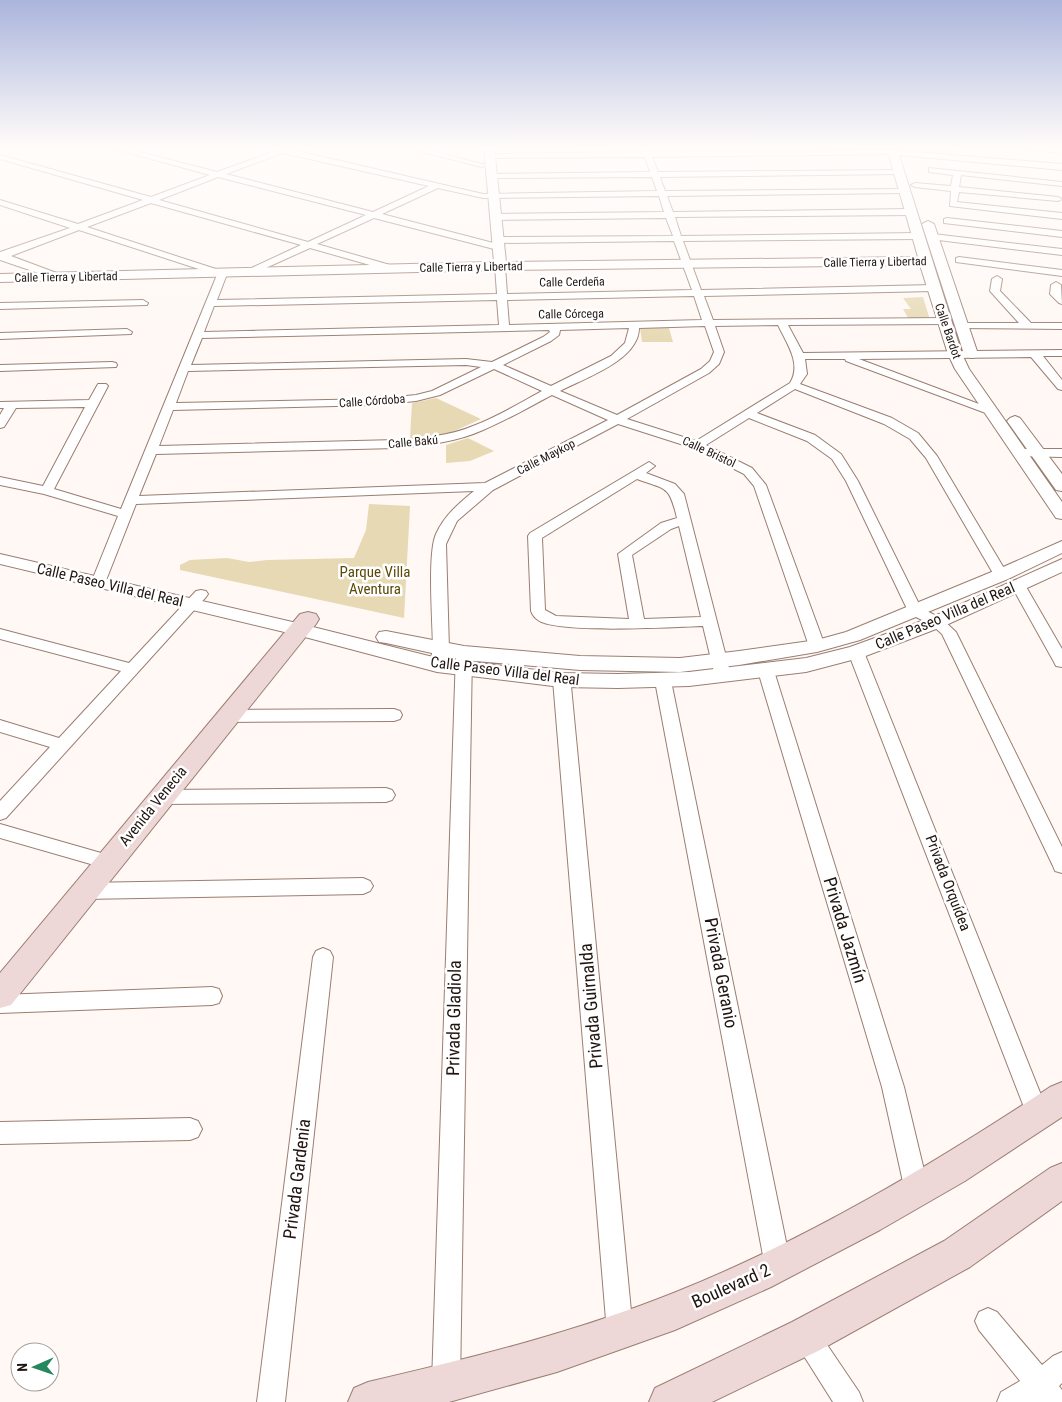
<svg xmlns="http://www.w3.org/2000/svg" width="1062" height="1402" viewBox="0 0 1062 1402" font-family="'Roboto Condensed',sans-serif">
  <rect width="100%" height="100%" fill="#fff8f5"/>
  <!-- green -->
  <path fill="#e6d9b4" d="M652,147h81l3,5 -82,1z
    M849,147h106l-2,8 -59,-5h-43z
    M923,297l7,23 -20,1 -7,-12h8l-8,-11z
    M640,328h29l4,14h-31z
    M436,398l45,21 -31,14 -40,5 2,-35z
    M468,438l26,13 -24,10 -24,2v-18z
    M369,504l41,2 -6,112 -224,-48v-5l10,-5 37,-2 22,4 18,-2 87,-2 12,-28z"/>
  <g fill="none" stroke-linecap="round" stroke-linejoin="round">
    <defs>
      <path id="minor" d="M107,147h14l96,25 58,-21 -10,-4h15l203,47 174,-3 -5,-14 -160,1 -4,-2 4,-2 158,-2 -5,-15 -157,1v-4h3l152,-2 -2,-5h8l2,5 245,-2v4h-3l-241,3 6,15 242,-2 4,2 -4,2 -240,3 5,14 240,-2 4,2 -4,2 -238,3 6,16 238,-3 4,3 -4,3 -236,2 6,19 237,-3 4,3 -4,3 -235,2 18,49 233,-5 5,3 -5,3 -230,5 9,24 232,-2 5,3 -5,3 -157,1 15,28 259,-3v6h-19l19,24v10l-4,-1 -27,-32 -172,2 136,51 2,2 -2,2 -4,1 -145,-54 -1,-2h-40l2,15 -7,10 92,34 26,15 19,23 71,119 -2,3h-10l-2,-3 -68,-117 -16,-19 -26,-15 -89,-35 -38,24 58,22 26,19 17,27 63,127 21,11 14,13 106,215v26l-7,-2 -2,-5 -111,-232 -10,-9 -22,-11 -2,-3 -62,-130 -14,-22 -25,-18 -58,-23 -43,27 46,23 14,17 59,161 -3,4h-10l-3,-4 -55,-160 -10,-12 -51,-26 -75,-24 -125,66 -36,31 -11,23 3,106 -6,19 -6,1 -6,-1 -2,-4 4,-15c0,-25 -6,-96 3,-116 8,-18 23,-31 38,-43l-338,13 -31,79 -2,3h-10l-2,-3 27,-67 -74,-22 -44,-9v-8l43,9 42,-79 -69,1 -12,19 -4,1v-13l4,-7h-4v-6l89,-2 9,-16h8l2,2 -54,103 67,20 96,-234 -138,-45 -68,26 51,19v4h-6l-56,-19v-8l70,-24 -70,-23v-5l78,24 65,-24 -143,-41v-4l151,42 59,-22zM283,153l146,33 -56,26 -147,-38zM218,177l148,38 -58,27 -149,-42zM438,188l45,10 176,-2 5,16 -168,2 -4,3 4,3 170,-2 7,18 -175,1 -4,3 4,3 176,-2 18,49 -185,4 -2,-28 -5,-3 -5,3 2,28 -280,6 10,-26 -2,-2 -138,-45 64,-24 150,42 -56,26 -2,2 5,3 62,-28 81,23h6v-4l-80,-23 57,-26 124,32 3,-1v-4l-119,-31zM694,296l8,24 -193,5 -2,-25zM497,300l2,25 -295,7 10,-26zM778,325c9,19 24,39 12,58l-94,58 -69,-22 82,-46 10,-9 5,-12 -9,-26zM705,326l9,26 -4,9 -9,8 -84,46 -57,-24c25,-13 79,-31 79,-63zM629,328l-4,15 -14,13 -60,30 -48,-21 48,-24 8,-6 1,-5zM549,330l1,2 -7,5 -51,25 -26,-3 -275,6 11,-27zM466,365l15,2 -49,24 -16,4 -39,4 -201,4 12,-32zM494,369l48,22c-22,12 -45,26 -69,35 -24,10 -50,12 -76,14l-238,6 14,-36 204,-5 39,-4 24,-6zM552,395l56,25 -123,63 -346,13 17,-42 241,-6c29,-3 60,-6 86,-18 24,-10 46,-23 69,-35z
        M403,147h14l69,18 -4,2z
        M1019,147l43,2v4l-39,-4z
        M929,168l133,14v4l-101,-11 -2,12 99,10 4,2 -4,2 -99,-9 -2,10 105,11v6l-112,-13 1,-15 -36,-4 -4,-2 4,-2 36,3 2,-11 -24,-3z
        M947,218l115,13v6l-118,-14v-4z
        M933,234l129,15v6l-132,-16v-4z
        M959,257l103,13v6l-106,-14v-4z
        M997,276l5,3 -2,12 31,32h31v6l-104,-1 -1,-2 5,-3h57l-29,-32 2,-12z
        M1056,282l5,3 1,19 -3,-1 -9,-9 1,-9z
        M143,300l5,3 -1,2 -147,4v-6z
        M127,329l5,3 -1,2 -131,5v-6z
        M112,362l4,1 1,2 -1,2 -116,4v-6z
        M1020,449h42v8l-46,-1 -2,-3 2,-3z
        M649,462l6,4 -9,7 29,11 9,10 47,182 -2,4 -6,1 -6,-1 -2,-4 -12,-50c-28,1 -147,8 -165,-6 -3,-2 -6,-6 -7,-9l-3,-75 2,-3zM637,479c30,11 32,6 40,39l-16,5 -43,31 11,65 -73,-3 -11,-6 -3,-72zM679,526l22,91 -57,2 -12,-64 39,-26z
        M1018,581l5,1 2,3 37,64v18l-6,-1 -2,-4 -43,-77 2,-3z
        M201,590l5,1 2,3 -2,3 -200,221 -6,2v-19l50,-54 -50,-15v-12l59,18 62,-67 -121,-32v-10l129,34 67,-72z
        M856,647l5,1 3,4 185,463 -3,8 -8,3 -8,-3 -3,-8 -179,-463 3,-4z
        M464,648l5,1 3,4 -12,730 -4,10 -10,4 -10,-4 -4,-10 24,-730 3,-4z
        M766,666l6,1 2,4 130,416 25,104 -3,9 -9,3 -9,-3 -3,-9 -23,-104 -124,-416 2,-4z
        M561,675l6,1 4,10 62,646 -4,9 -9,4 -9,-4 -4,-9 -54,-652 2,-4z
        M663,676l6,1 2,4 120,585 -4,9 -9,4 -9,-4 -4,-9 -110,-585 2,-4z
        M394,709l6,2 2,4 -2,4 -6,2 -167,1 -6,-2 -2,-4 2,-4 6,-2z
        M386,788l6,2 3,5 -3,5 -6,2 -225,2 -6,-2 -3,-5 3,-5 6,-2z
        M0,824l108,31 7,2 2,5 -2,5 -7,2 -108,-31z
        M363,878l7,3 3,5 -3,5 -7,3 -280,5 -7,-2 -3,-6 3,-6 7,-2z
        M323,948l7,3 3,6 -48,445h-28l56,-445 3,-6z
        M212,987l7,2 3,7 -3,7 -7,2 -212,8v-18z
        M190,1118l8,3 4,8 -4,8 -8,3 -190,4v-22z
        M988,1308l9,4 45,53 11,-9 9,-4v31l-3,3 3,4v12h-65l4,-10 19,-11 -41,-51 -4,-9 4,-9z
        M806,1323l9,4 44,65 4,10h-30l-36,-57 -4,-9 4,-9z"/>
      <path id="tertiary" d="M484,147h10l12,115 412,-5 -30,-105 2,-2 172,14v6l-163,-15 63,199 7,15 93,133v17l-6,-1 -101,-149 -7,-15 -28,-89 -420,5 -500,12v-8l494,-12z
        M928,221l6,3 44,130 -2,3 -5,1 -7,-4 -42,-130z
        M1015,416l5,2 42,56v17l-6,-1 -49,-69 3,-3z
        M1062,541v12l-54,26 -148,61 -43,12 -78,13 -59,7 -100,-2 -116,-10 -78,-17 -7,-1 -3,-5 3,-5 7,-1 78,15 116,10 100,2 59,-7 78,-11 29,-8 148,-61z
        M0,554l301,70 136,34 124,15 57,1 71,-2 117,-14 44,-11 80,-29 132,-59v13l-118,54 -81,31 -57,15 -117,14 -71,2 -57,-1 -124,-15 -136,-36 -301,-72z"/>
      <path id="secondary" d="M308,612l8,2 3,5 -3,5 -305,381 -11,3v-35l300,-359z
        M1062,1082v35l-97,64 -85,49 -109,57 -96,43 -118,42 -108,30h-101l6,-14 14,-6c104,-24 209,-50 308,-90 132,-53 256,-127 374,-205z
        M1062,1163v38l-92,66 -150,83 -108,52h-63l6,-14 137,-66 152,-81 106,-73z"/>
    </defs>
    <!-- minor casing -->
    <use href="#minor" stroke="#9a7e71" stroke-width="2"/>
    <!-- tertiary casing -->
    <use href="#tertiary" stroke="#9a7e71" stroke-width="2"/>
    <!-- secondary casing -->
    <use href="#secondary" stroke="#9a7e71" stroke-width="2"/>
    <!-- minor -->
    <use href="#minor" fill="#fff" fill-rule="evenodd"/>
    <!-- tertiary -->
    <use href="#tertiary" fill="#fff" fill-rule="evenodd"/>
    <!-- secondary -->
    <use href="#secondary" fill="#eed7d7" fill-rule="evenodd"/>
  </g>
  <!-- sky -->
  <linearGradient id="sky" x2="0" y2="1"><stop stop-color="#abb5dc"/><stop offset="0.43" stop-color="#fffcfa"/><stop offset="1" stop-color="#fffcfa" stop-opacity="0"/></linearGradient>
  <rect width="1062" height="343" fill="url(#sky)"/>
  <g text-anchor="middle" stroke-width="5" stroke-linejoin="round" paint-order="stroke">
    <!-- far-street labels -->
    <g font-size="12" fill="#201510" stroke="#fff">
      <text transform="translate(875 262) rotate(-1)" y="4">Calle Tierra y Libertad</text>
      <text transform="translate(471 267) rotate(-1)" y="4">Calle Tierra y Libertad</text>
      <text transform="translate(66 277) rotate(-1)" y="4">Calle Tierra y Libertad</text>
      <text transform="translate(572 282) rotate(-1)" y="4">Calle Cerdeña</text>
      <text transform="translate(571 314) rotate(-1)" y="4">Calle Córcega</text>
      <text transform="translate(948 331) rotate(71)" y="4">Calle Bardot</text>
      <text transform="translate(372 401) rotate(-4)" y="4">Calle Córdoba</text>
      <text transform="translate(413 442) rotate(-5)" y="4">Calle Bakú</text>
      <text transform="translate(709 452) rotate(25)" y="4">Calle Bristol</text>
      <text transform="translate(546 457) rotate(-27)" y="4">Calle Maykop</text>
    </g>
    <!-- park labels -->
    <g font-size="15" fill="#5c4908" stroke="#fff">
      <text x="375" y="577">Parque Villa<tspan x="375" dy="17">Aventura</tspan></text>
    </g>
    <!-- street labels -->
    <g font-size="15" fill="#201510" stroke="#fff">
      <text transform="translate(110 585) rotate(13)" y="5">Calle Paseo Villa del Real</text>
      <text transform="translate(945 616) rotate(-23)" y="5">Calle Paseo Villa del Real</text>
      <text transform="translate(505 671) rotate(7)" y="5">Calle Paseo Villa del Real</text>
      <text transform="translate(153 806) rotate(-51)" y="5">Avenida Venecia</text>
      <text transform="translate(948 883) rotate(69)" y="5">Privada Orquídea</text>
    </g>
    <!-- near-street labels -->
    <g font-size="18" fill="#201510" stroke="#fff">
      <text transform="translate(845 930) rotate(73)" y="6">Privada Jazmín</text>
      <text transform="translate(721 973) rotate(79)" y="6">Privada Geranio</text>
      <text transform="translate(591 1006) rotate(-95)" y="6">Privada Guirnalda</text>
      <text transform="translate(454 1018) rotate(-89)" y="6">Privada Gladiola</text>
      <text transform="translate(297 1179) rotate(-83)" y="6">Privada Gardenia</text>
      <text transform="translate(731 1286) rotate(-24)" y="6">Boulevard 2</text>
    </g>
  </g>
  <!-- north arrow -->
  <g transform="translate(35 1367) rotate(268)"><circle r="24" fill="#ffffff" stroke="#a6a19f"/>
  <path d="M0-4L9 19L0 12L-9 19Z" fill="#28865d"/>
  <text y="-8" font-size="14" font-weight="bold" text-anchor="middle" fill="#201510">N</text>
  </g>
</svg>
